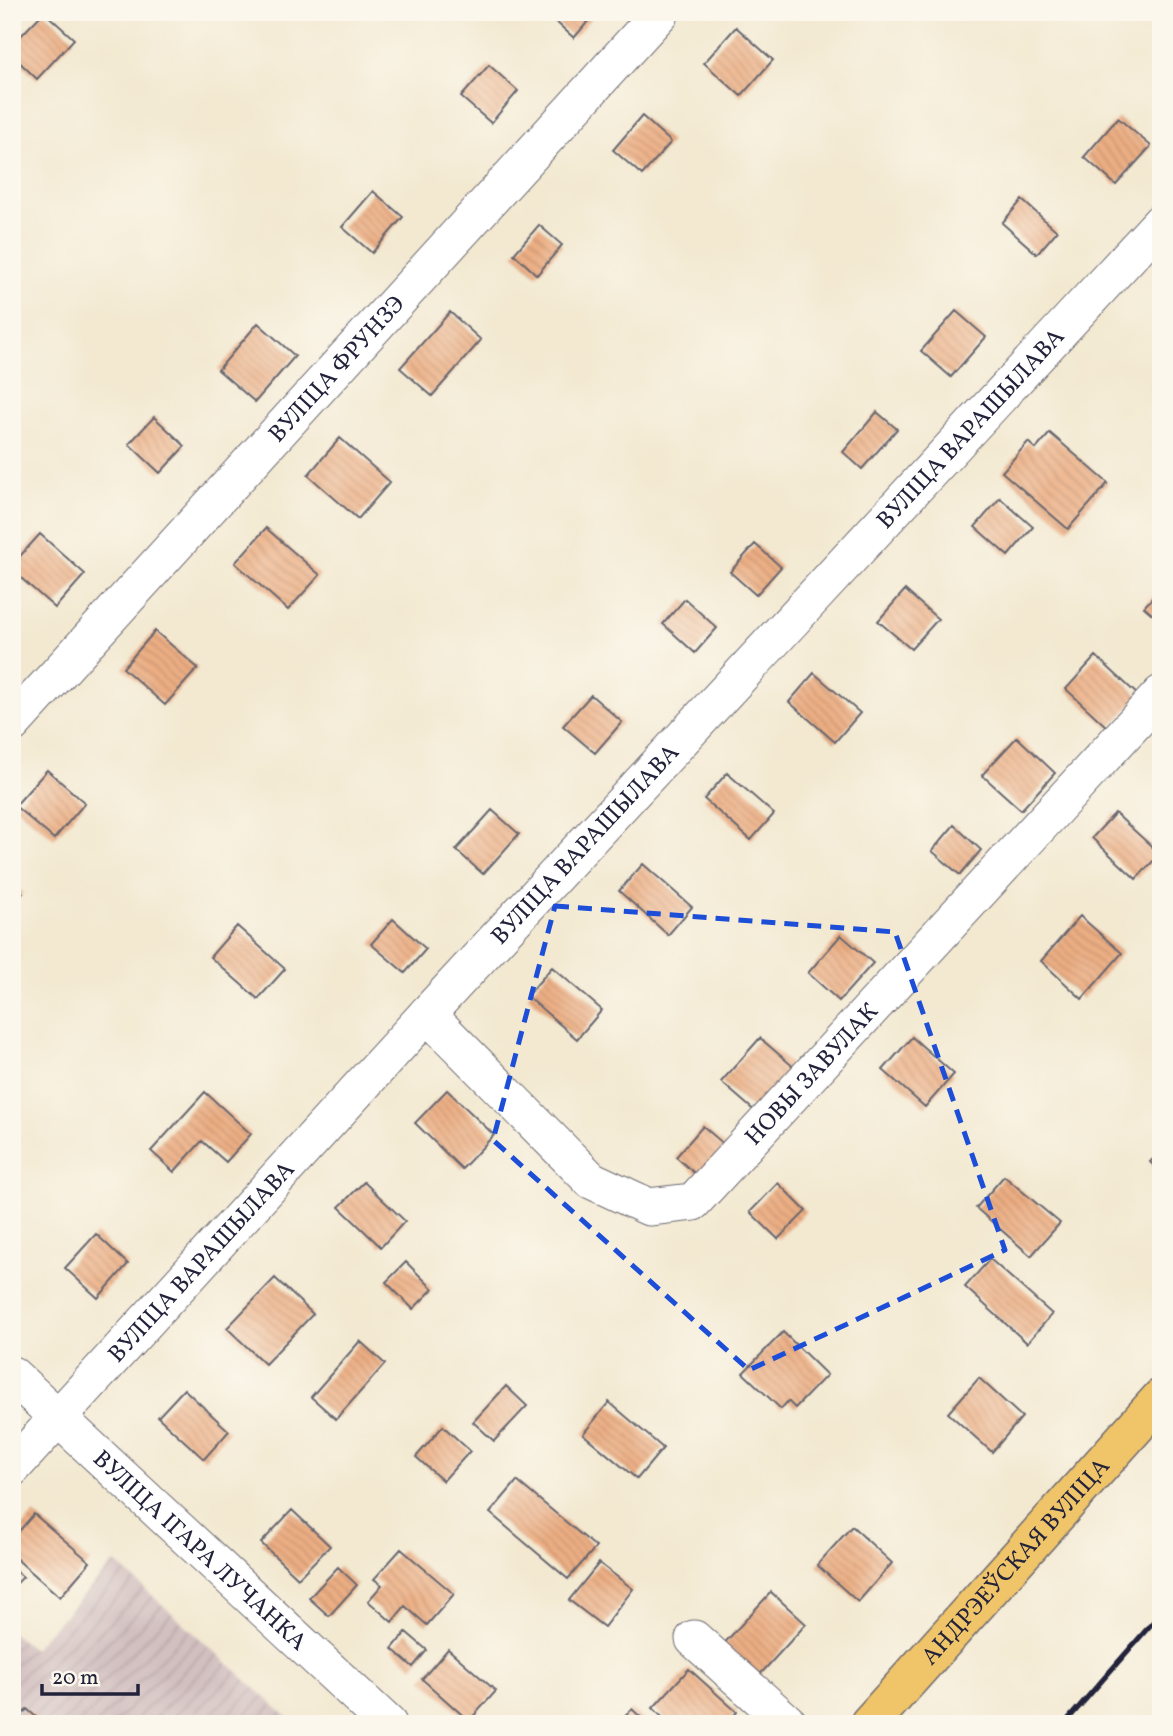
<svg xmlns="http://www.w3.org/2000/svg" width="1173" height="1736" viewBox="0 0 1173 1736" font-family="Vollkorn,serif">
  <defs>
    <pattern id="industrial-furrows" width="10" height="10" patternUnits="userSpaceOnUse" patternTransform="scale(1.75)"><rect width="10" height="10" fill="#d2bfc0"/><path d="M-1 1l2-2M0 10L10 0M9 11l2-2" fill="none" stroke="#b4a4a6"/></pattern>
    <pattern id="building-back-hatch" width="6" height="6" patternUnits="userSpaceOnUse" patternTransform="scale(1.75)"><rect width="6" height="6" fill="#ecae83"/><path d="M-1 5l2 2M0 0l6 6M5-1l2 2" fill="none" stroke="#ca9572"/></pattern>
  </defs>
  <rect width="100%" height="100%" fill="#fbf7ec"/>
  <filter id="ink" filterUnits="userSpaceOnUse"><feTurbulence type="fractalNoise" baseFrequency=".0143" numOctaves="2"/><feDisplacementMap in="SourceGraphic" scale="14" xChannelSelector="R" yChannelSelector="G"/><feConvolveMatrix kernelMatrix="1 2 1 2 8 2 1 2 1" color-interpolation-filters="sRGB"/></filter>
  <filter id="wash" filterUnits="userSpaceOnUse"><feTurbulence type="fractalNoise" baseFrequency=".00686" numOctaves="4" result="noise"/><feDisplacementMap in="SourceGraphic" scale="28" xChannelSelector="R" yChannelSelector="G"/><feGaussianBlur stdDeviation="1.57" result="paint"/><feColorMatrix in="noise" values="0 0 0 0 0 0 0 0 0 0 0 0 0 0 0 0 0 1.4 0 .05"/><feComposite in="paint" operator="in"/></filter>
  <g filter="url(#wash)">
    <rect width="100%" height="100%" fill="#f3e9d1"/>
    <!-- industrial -->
    <path fill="url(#industrial-furrows)" d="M115,1562l180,162h-283v-91l21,16z"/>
    <g id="blocks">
      <!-- building -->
      <path fill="url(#building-back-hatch)" d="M44,12l30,27 -37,40 -25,-24v-10z
        M545,12h51l-22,26z
        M736,27l37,33 -32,36 -37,-33z
        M489,65l29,26 -27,32 -30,-26z
        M642,116l29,26 -29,33 -29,-25z
        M1118,118l33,28 -35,39 -32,-28z
        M373,191l30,26 -31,36 -30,-26z
        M1022,200l35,31 -20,23 -35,-31z
        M539,225l23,20 -25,30 -23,-21z
        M956,311l30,26 -35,40 -30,-26z
        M450,312l31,28 -49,56 -32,-28z
        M258,323l37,33 -40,46 -37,-32z
        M877,412l20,17 -35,40 -19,-17z
        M154,417l31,29 -25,27 -31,-29z
        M1050,433l58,50 -40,46 -66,-57 26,-30 8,7z
        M340,438l50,44 -32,37 -50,-44z
        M1000,498l33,29 -25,29 -33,-29z
        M266,528l54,47 -32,35 -53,-47z
        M40,534l45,40 -30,34 -43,-38v-5z
        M755,544l26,23 -25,28 -26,-23z
        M1161,588v34l-17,-15z
        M905,590l33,29 -27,30 -33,-28z
        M685,599l32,29 -22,25 -32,-29z
        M155,631l43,37 -33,37 -42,-37z
        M1096,656l43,40 -30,33 -43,-40z
        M814,673l46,40 -25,29 -46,-40z
        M591,695l31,27 -27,31 -32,-27z
        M1017,737l38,36 -34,37 -39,-35z
        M47,770l38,33 -31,36 -39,-33z
        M727,773l47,41 -23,26 -47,-41z
        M492,810l27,24 -36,40 -27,-24z
        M1115,813l45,41 -24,25 -44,-41z
        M954,825l27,25 -21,25 -28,-24z
        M643,864l49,43 -24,28 -49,-44z
        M12,883l11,10 -11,12z
        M1080,916l42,37 -40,46 -41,-38z
        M393,919l33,30 -21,24 -34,-29z
        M237,926l48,43 -27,30 -48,-42z
        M841,935l32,28 -34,38 -31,-28z
        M552,967l50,43 -25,29 -50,-43z
        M912,1037l42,37 -29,33 -42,-37z
        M760,1038l36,31 -39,44 -36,-31z
        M447,1090l47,45 -32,34 -47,-46z
        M205,1092l46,42 -25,28 -24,-21 -28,31 -23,-21z
        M703,1126l24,21 -27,31 -24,-21z
        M1161,1151v21l-11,-10z
        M1004,1176l56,47 -29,33 -55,-48z
        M364,1182l41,39 -24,26 -42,-40z
        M778,1183l28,28 -28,28 -28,-27z
        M96,1234l32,30 -30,34 -33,-30z
        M990,1259l62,55 -25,29 -62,-56z
        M406,1262l27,27 -20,20 -27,-27z
        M275,1278l38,36 -48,50 -38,-36z
        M783,1332l44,43 -32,33 -7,-7 -7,8 -38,-36z
        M360,1341l25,23 -49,55 -25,-22z
        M979,1378l43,39 -30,35 -44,-39z
        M506,1386l21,20 -33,35 -21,-19z
        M184,1389l45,42 -25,28 -46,-42z
        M609,1402l54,46 -26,31 -54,-45z
        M443,1426l27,25 -27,30 -27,-24z
        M517,1481l79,66 -28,32 -78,-66z
        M292,1510l38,36 -32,32 -37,-35z
        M34,1514l56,48 -30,35 -48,-42v-16z
        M852,1526l40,37 -34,39 -41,-37z
        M401,1549l53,45 -27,31 -22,-19 -13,16 -24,-21 14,-16 -8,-6z
        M599,1563l34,26 -29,38 -35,-27z
        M12,1567l11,10 -11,11z
        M338,1567l19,18 -28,31 -20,-18z
        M771,1592l35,32 -51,56 -35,-32z
        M406,1632l21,18 -14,17 -21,-18z
        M448,1649l48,42 -27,30 -47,-42z
        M689,1669l48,43 -10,12h-58l-16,-16z
        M27,1709l17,15h-30z
        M632,1709l16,15h-30z"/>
    </g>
  </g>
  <g filter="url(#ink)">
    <use href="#blocks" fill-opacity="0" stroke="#6b6870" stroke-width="2"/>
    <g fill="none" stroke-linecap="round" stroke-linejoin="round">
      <defs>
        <g id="minor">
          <path id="s1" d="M12,724l649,-712"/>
          <path id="s2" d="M427,1014l164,166 58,27 44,-5 468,-508"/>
          <path id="s3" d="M12,1375l376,349"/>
          <path id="s4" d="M12,1468l415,-454 734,-792"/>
          <path d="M694,1639l95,85"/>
        </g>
        <g id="major">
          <path id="s5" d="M869,1724l292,-326"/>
        </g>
      </defs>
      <!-- minor casing -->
      <use href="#minor" stroke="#6b6870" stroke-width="39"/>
      <!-- major casing -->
      <use href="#major" stroke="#6b6870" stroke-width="41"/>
      <!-- minor -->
      <use href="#minor" stroke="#fff" stroke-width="37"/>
      <!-- major -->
      <use href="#major" stroke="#f0c469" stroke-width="38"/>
      <!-- rail -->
      <path stroke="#22223b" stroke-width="5" d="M1064,1724l97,-111"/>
    </g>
  </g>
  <!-- marked area -->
  <path fill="none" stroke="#1d4ed8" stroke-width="5" stroke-dasharray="14 9" stroke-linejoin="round" d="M555,906l340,26 110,318 -256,120 -256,-230z"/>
  <g text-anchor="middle" stroke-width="7" stroke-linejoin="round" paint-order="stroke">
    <!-- street labels -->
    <g font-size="24" fill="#22223b" stroke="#fbf7ec">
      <text dy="8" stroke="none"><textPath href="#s1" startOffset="481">ВУЛІЦА ФРУНЗЭ</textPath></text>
      <text dy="8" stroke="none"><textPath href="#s4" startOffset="1414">ВУЛІЦА ВАРАШЫЛАВА</textPath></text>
      <text dy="8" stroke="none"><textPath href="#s4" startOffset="847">ВУЛІЦА ВАРАШЫЛАВА</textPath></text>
      <text dy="8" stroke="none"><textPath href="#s2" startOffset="516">НОВЫ ЗАВУЛАК</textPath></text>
      <text dy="8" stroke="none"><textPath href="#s4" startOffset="280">ВУЛІЦА ВАРАШЫЛАВА</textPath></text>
      <text dy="8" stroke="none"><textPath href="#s3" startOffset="257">ВУЛІЦА ІГАРА ЛУЧАНКА</textPath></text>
      <text dy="8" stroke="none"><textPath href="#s5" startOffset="219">АНДРЭЕЎСКАЯ ВУЛІЦА</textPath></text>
    </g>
  </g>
  <!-- margin -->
  <rect width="1173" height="1736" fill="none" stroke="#fbf7ec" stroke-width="42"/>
  <!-- scale -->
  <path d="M42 1684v10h96v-10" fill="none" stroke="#22223b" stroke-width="3.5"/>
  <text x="52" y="1684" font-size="21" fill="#22223b" stroke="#fbf7ec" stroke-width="5" paint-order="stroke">20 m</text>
</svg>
